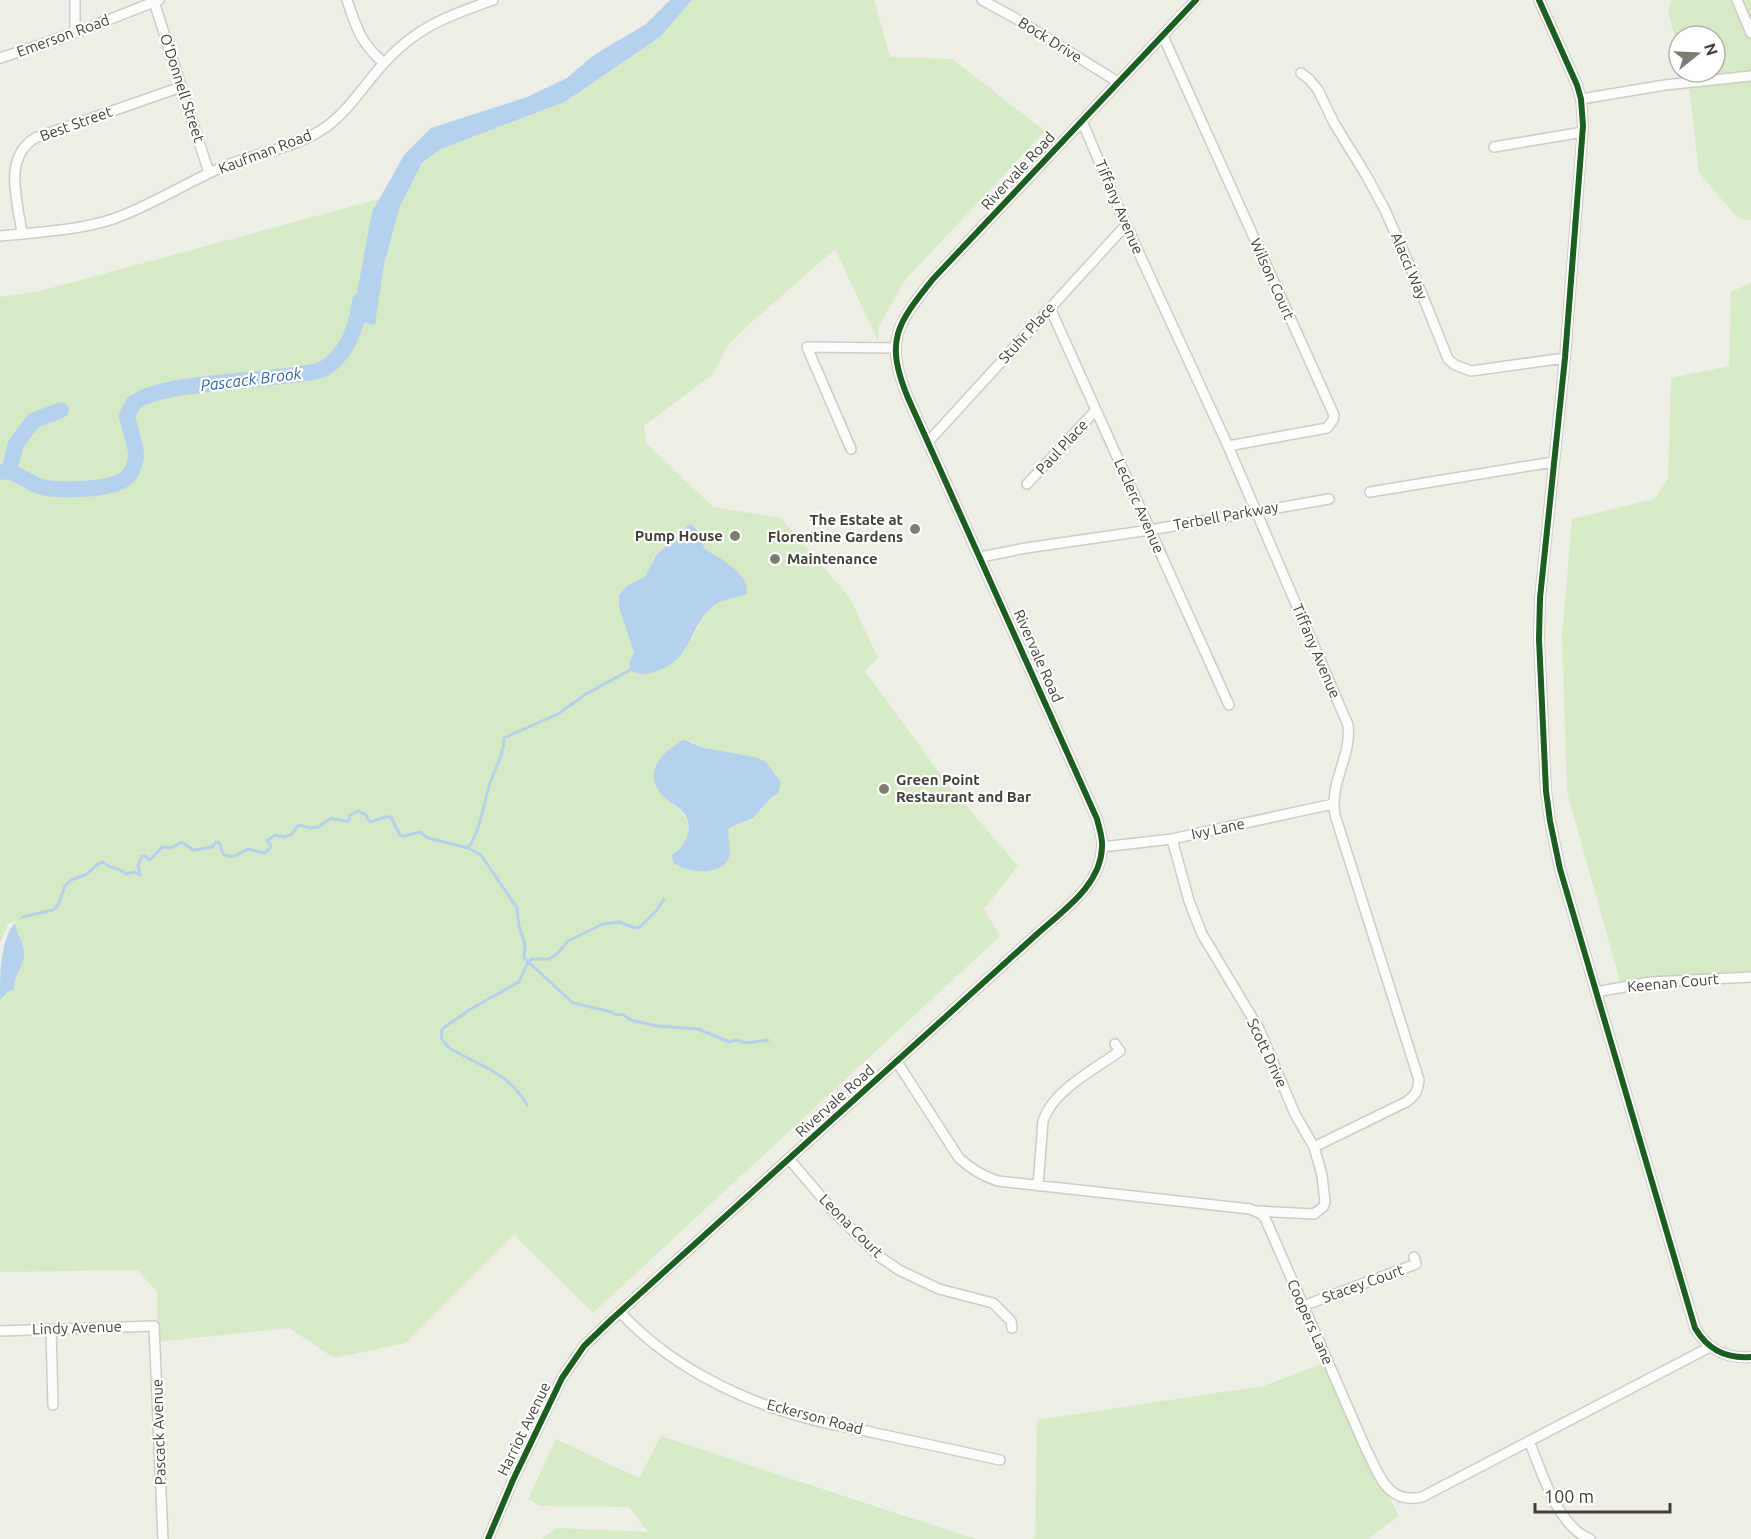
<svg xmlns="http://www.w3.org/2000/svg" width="1751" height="1539" viewBox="0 0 1751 1539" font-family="Ubuntu,sans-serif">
  <rect width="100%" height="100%" fill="#eeede6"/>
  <!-- green -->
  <path fill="#d7eac6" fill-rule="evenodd" d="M692,0h182l16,57 62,2 93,72 -140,149 -26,46 -1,15 -43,-92 -91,80 -17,17 -13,27 -70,53 2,17 67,64 68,11 69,80 28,60 -13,13 84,115 69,80 -34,43 16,27 -407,377 -79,-78 -108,108 -72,15 -45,-30 -132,14v-51l-20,-21 -137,2v-272c22,-15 22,-39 20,-62l-3,-3 -2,-13 6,-4 -13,6 -8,19v-646l40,-6 339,-92 62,-50 125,-47 94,-65zM697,527l9,23 9,5 31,40c-8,2 -17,3 -24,6 -16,6 -23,24 -30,38l-63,25 5,-12 -7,-66 19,-9 9,-22 29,-27zM691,741c35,22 65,1 90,41l-5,14 -7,4 -16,19 -24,9v11l-7,28c-25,7 -31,3 -50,-12 24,-14 21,-38 0,-51z
    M1672,0h79v220l-13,-2 -39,-45 -9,-79 -6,-22h31v-36h-36v16l-11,-41z
    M1751,283v688l-129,17 -55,-196 -5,-156 10,-117 82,-20 14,-20 3,-101 58,-12 2,-74z
    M1322,1364l77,152 -31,23h-336l3,-2 2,-117 226,-34z
    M661,1436l314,103h-434l15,-11 92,4 -19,-25 -89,-1 -12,-7 28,-60 83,39z"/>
  <!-- water -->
  <path fill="#b6d1ed" d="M670,0h22l-32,37 -95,65 -124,47 -19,14 -22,43 -16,58 -9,61 -23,-5 20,-108 32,-57 27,-27 96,-31 40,-19 27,-23 52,-31z
    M690,524c12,6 10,16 16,26 14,8 47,26 40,45 -12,3 -25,4 -35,13 -22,20 -19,51 -54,63 -10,4 -18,4 -27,-1l-1,-6 5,-12 -15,-45v-12l8,-9 18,-9 11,-22z
    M684,740l20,8 51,9 10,4 16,21 -2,10 -10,8 -16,18 -24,10c-2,10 3,19 0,29 -6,20 -44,16 -56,5l-1,-7c15,-9 23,-29 11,-43 -5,-6 -13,-9 -19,-15 -23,-23 -3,-45 20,-57z
    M25,916l-10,6c1,13 10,20 9,34 -1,11 -11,22 -10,34l-5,1 -9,9c0,-28 0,-75 25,-84z"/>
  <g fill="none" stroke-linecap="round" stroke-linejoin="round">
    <!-- stream -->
    <path stroke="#b6d1ed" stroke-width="3" d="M468,848c12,-17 15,-41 21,-62 5,-16 15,-31 15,-48l54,-24 28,-20 44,-24
      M22,917l31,-7 5,-5 7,-19 6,-6 16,-6 11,-10 5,-2c8,8 17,5 23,12l8,-2 6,3 -2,-9 4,-10h3l5,4 12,-13 9,1 11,-6 11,8 19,-3 4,-5h3l4,12c12,7 15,-1 25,-5l17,4 6,-6v-2l-4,-4 8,-6 9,2 7,-2 8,-10 11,3 9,-1c18,-15 9,-6 30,-6l1,-6 8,-4 7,3 5,8 16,-5h5l9,18 4,1 16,-4 8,6 40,10 13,7 36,53 2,18 6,19 -1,13 49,45 39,9 2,2 10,1 7,5 26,6 41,3 31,13 8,-2 9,3 22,-3
      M527,1105c-19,-34 -49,-39 -79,-58l-7,-9 1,-9 27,-19 50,-28 9,-20 4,-3h17l9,-6 10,-12 35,-17 16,-2 16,6 5,-1 16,-16 8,-12"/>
    <!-- river -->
    <path stroke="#b6d1ed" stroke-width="16" d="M9,470l7,-26 17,-23 28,-11
      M0,472c17,-3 26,11 42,15 18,4 72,4 85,-10 6,-5 8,-13 9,-21 1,-8 -7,-30 -9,-40 2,-3 4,-9 6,-12 24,-22 129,-23 166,-30 8,-1 20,-2 26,-6 23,-15 32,-42 35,-67"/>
    <defs>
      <path id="minor" d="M75,0v33
        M347,0c9,27 14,44 37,63
        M982,0l33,18 103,64
        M1539,0l38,85 4,14 2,27 -18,232 -25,240 -1,41 7,152 4,30 10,48 135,459c13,22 31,31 56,29
        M1737,0l14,33
        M154,2l55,171
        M1163,36l171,379 -1,5 -6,8 -99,18
        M0,58l75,-25 84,-33
        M1301,73l8,6 9,11 16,33 32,52 19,35 34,77 29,72 7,6 16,6 94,-13
        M1581,99l84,-14 86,-9
        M1082,121l44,104 102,221 120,279c4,31 -19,57 -13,90l84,265c-1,11 -4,16 -13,22l-92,45
        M1494,147l89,-15
        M22,234c-4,-33 -20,-75 13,-96l146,-51
        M0,236c38,-4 76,-5 113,-17 37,-13 71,-35 107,-51 34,-15 75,-19 106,-41 23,-17 39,-43 58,-64 34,-37 64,-47 109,-63
        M1050,308l179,397
        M928,442l198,-217
        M851,449l-44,-102 87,1
        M1027,484l69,-74
        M1370,492l183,-30
        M981,557l45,-9 124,-18 179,-31
        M1172,839l17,62 13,33 57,95 36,85 19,33 8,28 3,27 -2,5 -9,7 -58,-3
        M1102,847l70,-8 161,-35
        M1596,992l55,-10 100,-5
        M897,1062l62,96c12,11 23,18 39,23l252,28 11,5 4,4 101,231c13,25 21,56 56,48l288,-150
        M789,1159l46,54 45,44 19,13 40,19 54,14 18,18 1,7
        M1038,1186l5,-65c10,-31 51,-51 77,-70l-5,-7
        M1303,1306l113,-42 -2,-7
        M620,1312c47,51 113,85 179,104 25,8 51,11 76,17 42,9 84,18 125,27
        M51,1329l2,76
        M0,1331l154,-5 9,213
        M1529,1441c13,31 28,85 61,98
        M488,1539l25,-59 49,-102 22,-32 28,-27 424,-384c26,-24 65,-49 66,-88 1,-9 -3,-19 -5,-28l-189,-421c-24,-58 -11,-74 25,-119l263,-279"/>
    </defs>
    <!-- minor casing -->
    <use href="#minor" stroke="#cccbc4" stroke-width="12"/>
    <!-- minor -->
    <use href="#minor" stroke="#fcfcfb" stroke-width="9"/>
    <defs>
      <path id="cycleway" d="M1539,0l38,85 4,14 2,27 -18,232 -25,240 -1,41 7,152 4,30 10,48 135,459c13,22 31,31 56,29
        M488,1539l25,-59 49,-102 22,-32 28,-27 424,-384c26,-24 65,-49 66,-88 1,-9 -3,-19 -5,-28l-189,-421c-24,-58 -11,-74 25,-119l263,-279"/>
    </defs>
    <!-- cycleway casing -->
    <use href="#cycleway" stroke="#fff" stroke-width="10"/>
    <!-- cycleway -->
    <use href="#cycleway" stroke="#1b5e20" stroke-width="6"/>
  </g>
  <!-- markers -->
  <g fill="#7f7c72" stroke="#fff" stroke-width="2">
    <circle cx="915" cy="529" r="6"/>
    <circle cx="735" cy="536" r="6"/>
    <circle cx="775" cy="559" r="6"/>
    <circle cx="884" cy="789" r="6"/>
  </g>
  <g text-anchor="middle" stroke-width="4.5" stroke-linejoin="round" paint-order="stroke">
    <!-- street labels -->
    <g font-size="15" fill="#433f33" stroke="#fff">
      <text transform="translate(63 36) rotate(-20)" y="5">Emerson Road</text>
      <text transform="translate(1050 40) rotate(32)" y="5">Bock Drive</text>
      <text transform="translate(182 88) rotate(72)" y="5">O'Donnell Street</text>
      <text transform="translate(76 124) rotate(-20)" y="5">Best Street</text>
      <text transform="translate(265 152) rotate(-21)" y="5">Kaufman Road</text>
      <text transform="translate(1018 171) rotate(-47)" y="5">Rivervale Road</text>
      <text transform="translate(1119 207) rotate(67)" y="5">Tiffany Avenue</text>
      <text transform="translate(1409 266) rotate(67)" y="5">Alacci Way</text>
      <text transform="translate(1272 279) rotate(66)" y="5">Wilson Court</text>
      <text transform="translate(1027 333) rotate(-48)" y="5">Stuhr Place</text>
      <text transform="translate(1062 447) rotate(-47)" y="5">Paul Place</text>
      <text transform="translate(1139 506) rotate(66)" y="5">Leclerc Avenue</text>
      <text transform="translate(1226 516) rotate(-10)" y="5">Terbell Parkway</text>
      <text transform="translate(1316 651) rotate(67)" y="5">Tiffany Avenue</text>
      <text transform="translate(1038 656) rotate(66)" y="5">Rivervale Road</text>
      <text transform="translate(1218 829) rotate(-12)" y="5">Ivy Lane</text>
      <text transform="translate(1673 983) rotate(-5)" y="5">Keenan Court</text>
      <text transform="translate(1267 1053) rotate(65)" y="5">Scott Drive</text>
      <text transform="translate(835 1101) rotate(-42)" y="5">Rivervale Road</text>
      <text transform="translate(851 1226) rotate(45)" y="5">Leona Court</text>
      <text transform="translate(1363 1284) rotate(-20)" y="5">Stacey Court</text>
      <text transform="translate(1310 1322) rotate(66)" y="5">Coopers Lane</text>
      <text transform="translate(77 1328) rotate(-2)" y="5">Lindy Avenue</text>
      <text transform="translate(815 1417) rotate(15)" y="5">Eckerson Road</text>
      <text transform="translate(524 1429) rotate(-64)" y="5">Harriot Avenue</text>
      <text transform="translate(159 1432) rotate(-92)" y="5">Pascack Avenue</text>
    </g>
    <!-- poi labels -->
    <g font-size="15" font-weight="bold" fill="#433f33" stroke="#fff" text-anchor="end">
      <text x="903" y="525">The Estate at<tspan x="903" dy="17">Florentine Gardens</tspan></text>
      <text x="723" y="541">Pump House</text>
      <text x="787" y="564" text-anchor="start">Maintenance</text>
      <text x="896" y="785" text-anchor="start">Green Point<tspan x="896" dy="17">Restaurant and Bar</tspan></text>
    </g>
    <!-- water labels -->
    <g font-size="16" font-style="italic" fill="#2d69af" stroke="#fff">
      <text transform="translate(251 379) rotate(-7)" y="6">Pascack Brook</text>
    </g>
  </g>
  <!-- north arrow -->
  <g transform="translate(1697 54) rotate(72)"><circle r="28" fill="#ffffff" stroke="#b4b2ad" stroke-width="1.5"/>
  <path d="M0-4.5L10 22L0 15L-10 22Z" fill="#7f7c72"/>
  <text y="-9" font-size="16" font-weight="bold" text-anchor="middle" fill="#433f33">N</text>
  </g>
  <!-- scale -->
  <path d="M1535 1503v9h135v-9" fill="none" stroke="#433f33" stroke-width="3"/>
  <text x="1544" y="1503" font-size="18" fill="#433f33" stroke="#ffffff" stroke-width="4.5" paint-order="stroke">100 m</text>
</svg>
